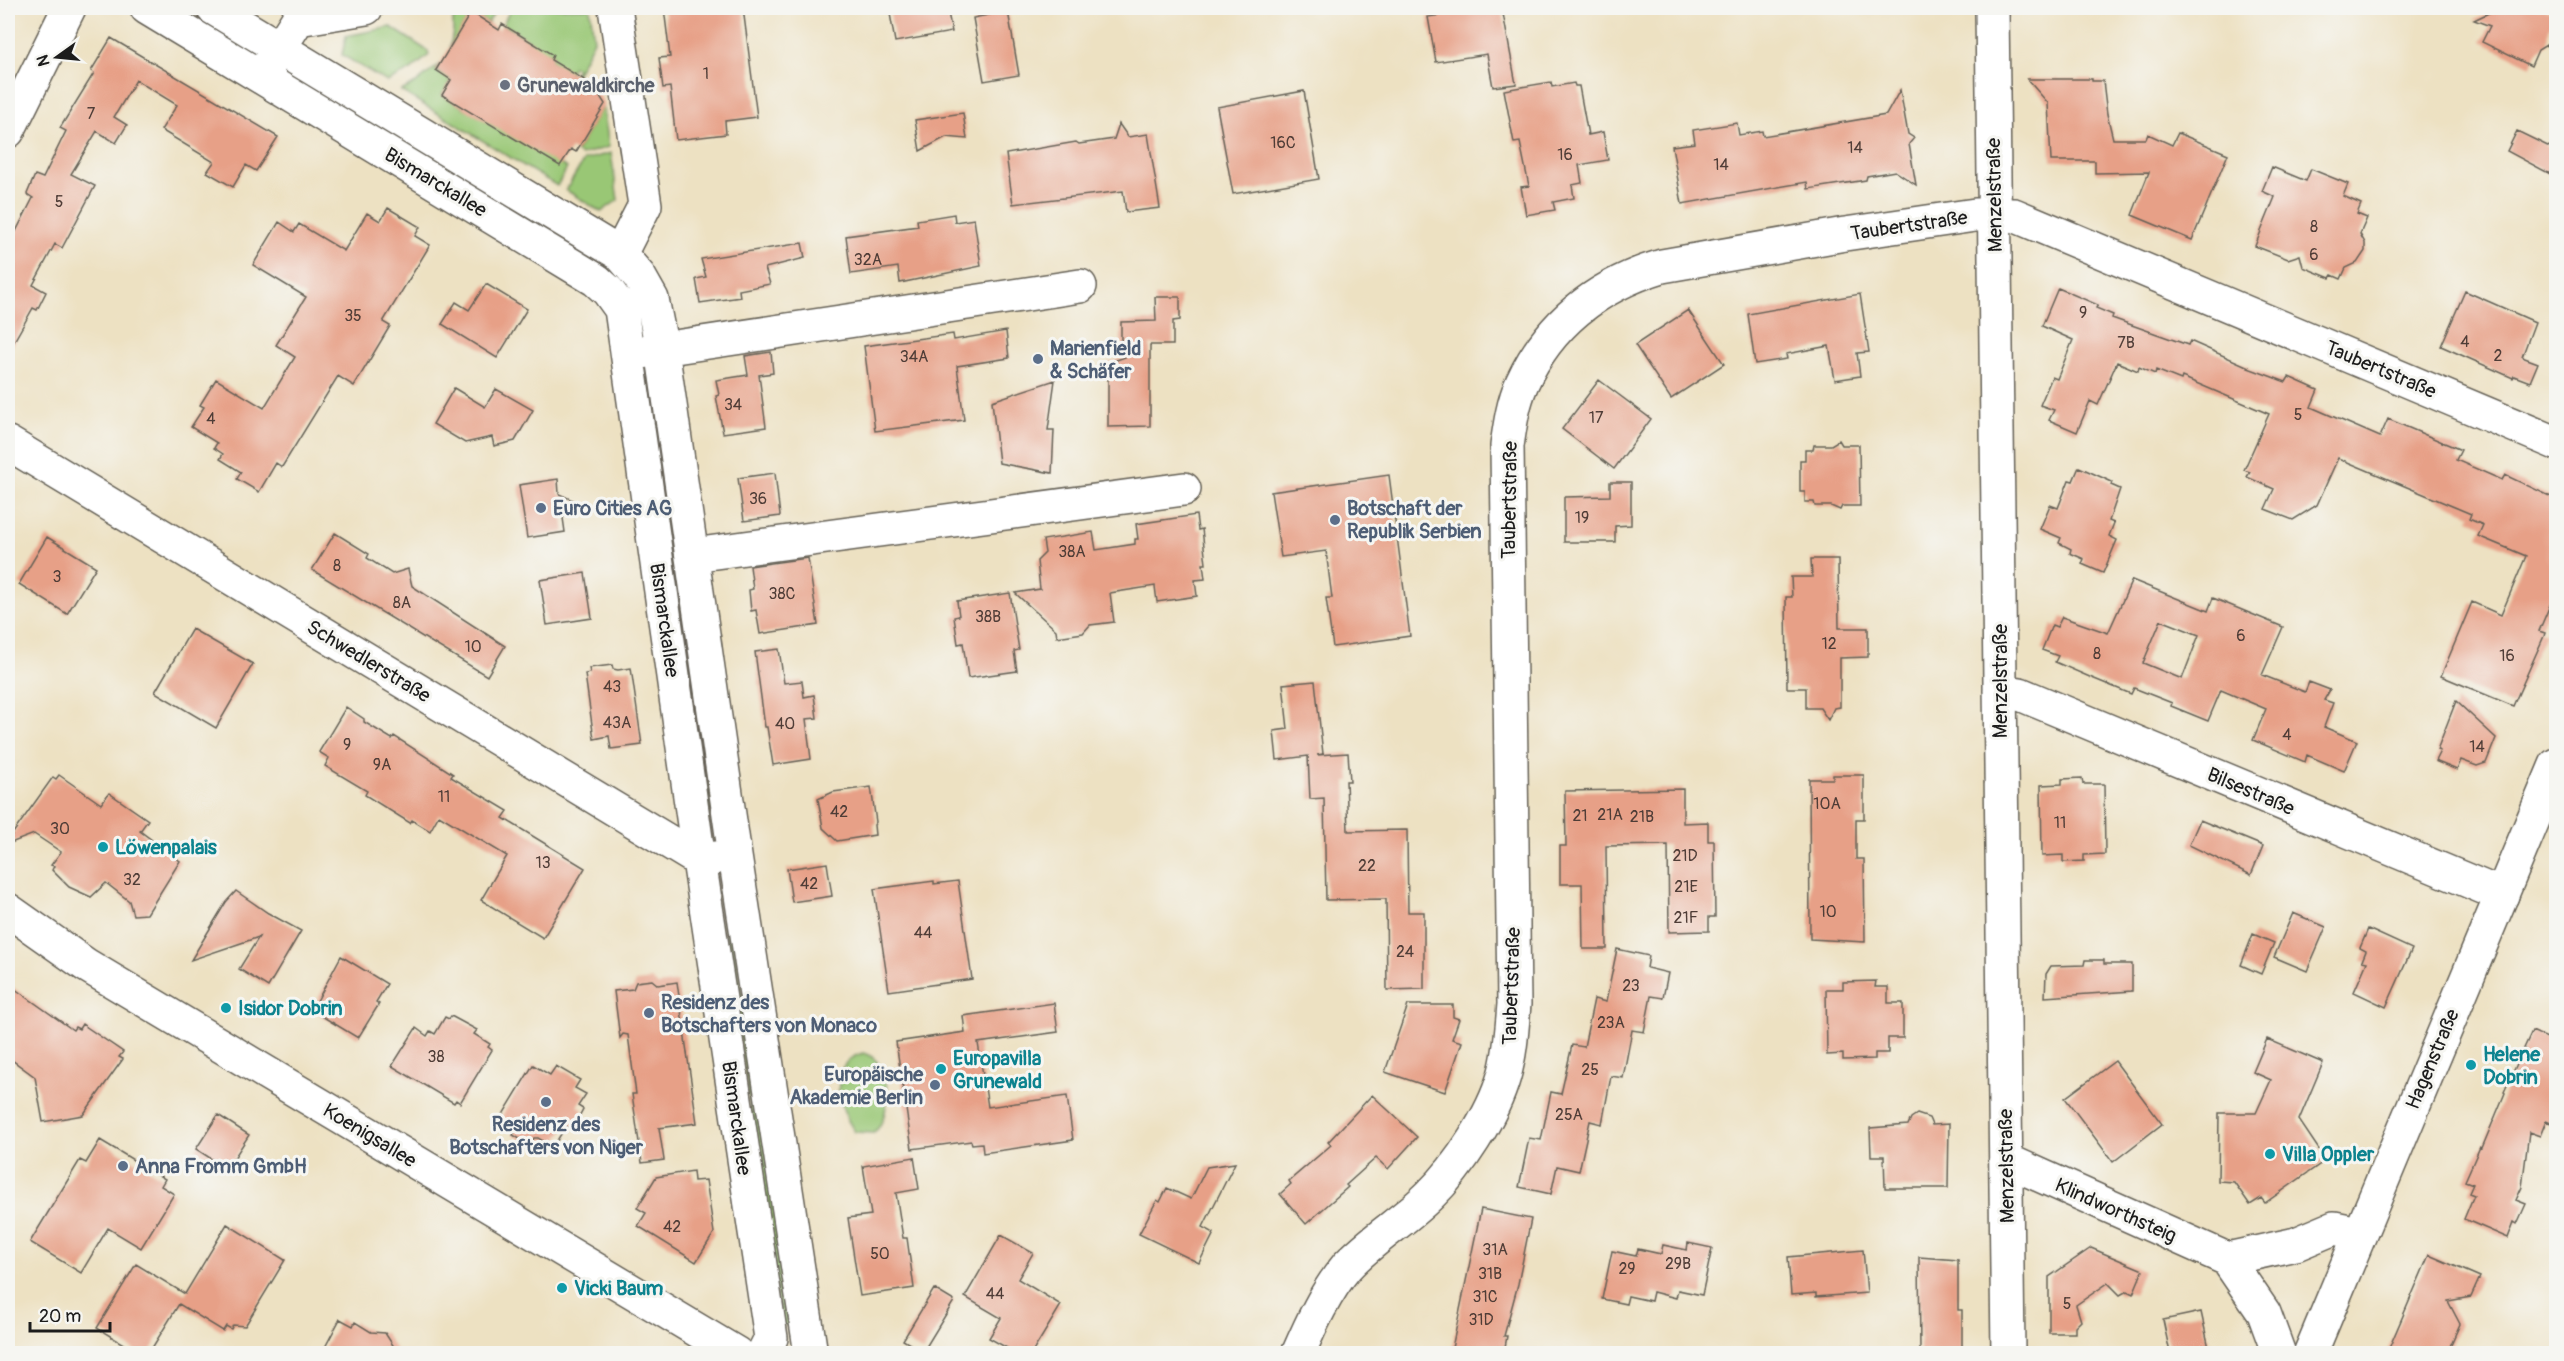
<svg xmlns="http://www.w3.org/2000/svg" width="2564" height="1361" viewBox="0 0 2564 1361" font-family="Pangolin,sans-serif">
  <rect width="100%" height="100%" fill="#f6f6f2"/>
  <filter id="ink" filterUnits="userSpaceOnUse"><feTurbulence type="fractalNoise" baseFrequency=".0167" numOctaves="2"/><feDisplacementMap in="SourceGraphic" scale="12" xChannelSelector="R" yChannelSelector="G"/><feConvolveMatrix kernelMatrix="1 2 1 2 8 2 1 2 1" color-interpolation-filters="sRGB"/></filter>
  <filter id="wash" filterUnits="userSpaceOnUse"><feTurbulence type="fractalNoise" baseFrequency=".008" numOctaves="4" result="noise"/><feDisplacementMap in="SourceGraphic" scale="24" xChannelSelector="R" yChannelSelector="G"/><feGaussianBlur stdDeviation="1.35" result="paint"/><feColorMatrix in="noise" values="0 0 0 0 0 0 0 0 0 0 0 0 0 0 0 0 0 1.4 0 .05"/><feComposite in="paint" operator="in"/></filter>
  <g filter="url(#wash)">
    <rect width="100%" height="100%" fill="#ede1c2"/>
    <!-- green -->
    <path fill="#99c775" stroke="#5a7248" stroke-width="1.5" d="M497,8l-9,15 -17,-10 -21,35 3,-17v-15z
      M511,8h79l4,32 -18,35 -2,-1 3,-6 -4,-2 -3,6 -20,-12 3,-5 -4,-3 -3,6 -16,-17 -27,-17z
      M391,27l37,24 1,4 -18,15 -24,12 -45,-27 4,-19z
      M440,64l-4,7 15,9 -9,15 125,73 -10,18 -156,-95 15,-8z
      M603,106l6,41 -28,8 -5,-3z
      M611,153l7,47 -17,12 -35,-22 18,-30z
      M653,366l28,176 -13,3 -26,-178z
      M685,574l34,234 -13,3 -34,-235z
      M724,907l4,3 68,420 -15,-7 -59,-414z
      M863,1053c30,7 30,62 11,80l-19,-1c-17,-24 -29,-69 8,-79z"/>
    <g id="blocks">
      <!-- building -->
      <path fill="#e7a087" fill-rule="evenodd" d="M664,8h79l14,109 -32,4 1,13 -50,6 -6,-53 -7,1 -4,-30 11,-1z
        M889,8h58l5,24 -57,10z
        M1485,8h17l14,76 -23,3 -6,-33 -51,8 -8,-45z
        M2499,8h44l13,6 -7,15 -1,15 -10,6 -7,16 -49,-24 8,-16 -16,-6z
        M1008,11l11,64 -35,6 -11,-63z
        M471,12l28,18 3,-6 51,31 -2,5 42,25 12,19 -29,48 -5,-3 -11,17 -118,-71 9,-15 -15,-10z
        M111,38l167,99 -22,34 -10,-6 -13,22 -26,-15 7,-10 -53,-32 16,-25 -41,-25 -22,37 13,8 -11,18 -19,-12 -26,43 24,12 -33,62 -7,-4 -22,41 13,7 -9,18 -4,-2 -25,44v-105l25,-49 -6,-4 8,-19 8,3 23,-47 -6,-3 34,-55 -3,-2z
        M2027,79h65v2h11l4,33 6,25h33l2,-5 24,11 6,-12 50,21 -36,86 -60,-25 17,-43 -54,1v-12h-44l-3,-58z
        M1551,82l1,5 22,-4 1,3h4l9,49 15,-3 5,28 -29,5 3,18 -10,2 2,13 -21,4 2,8 -29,5 -5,-28 8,-1 -9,-44 -6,1 -10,-53z
        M1900,90l8,44 6,4 -5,6 7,41 -21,-14 -28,5 -1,4 -58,9 -1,-7 -125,22 -10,-58 23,-3 -2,-13 44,-7 2,12 23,-4 1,5 123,-21z
        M1304,91l15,88 -86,15 -16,-87z
        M963,113l4,26 -21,-2 -26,14 -5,-31z
        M1119,124l9,13 20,-3 12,74 -34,4 -3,-21 -110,13 -7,-50 70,-12 3,2 35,-5z
        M2517,131l39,19v27l-49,-26z
        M2272,167l34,14 5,-12 37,15 -5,12 18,8 -4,10 10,4 -7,16 5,9v8l-8,12 -11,5 -5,11 -9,-4 -2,3 -27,-11 -3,-12 -12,4 -33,-13 20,-49 -13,-6z
        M388,208l32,19 -5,9 15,9 -47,77 7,4 -36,60 -16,-10 -56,91 -6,-4 -17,29 -22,-13 4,-7 -21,-13 3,-5 -9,-6 3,-5 -26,-16 13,-20 -4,-2 16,-26 48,29 31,-51 -19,-12 30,-48 -53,-32 26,-43 15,10 5,-8 45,27 23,-38 13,8z
        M954,214l1,8 19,-3 7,47 -81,17 -2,-16 -47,7 -5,-38 72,-10 -1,-6z
        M802,243l3,15 -40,10 5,16 -31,6 1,7 -40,6 -4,-24 10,-2 -5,-18z
        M486,284l41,25 -30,49 -55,-34 14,-22 13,8z
        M2058,288l40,17 -2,3 17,7 -1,3 76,27 2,-4 59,26 -1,1 38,14 3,-5 29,13 -7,17 69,30 8,-18 73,31 -5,10 46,20 3,-5 51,24v92l-17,40 6,2 -1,3 -31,70 -72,-30 31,-74 29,13 25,-59 -48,-20 5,-11 -14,-6 2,-5 -133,-56 -21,47 -24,15 -28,-11 9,-20 -27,-12 3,-5 -6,-2 25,-56 -87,-37 -1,3 -25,-10 -1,4 -16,-7 -1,4 -21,-9 -19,43 -8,-4 -13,31 -28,-12 5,-10 -14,-5 12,-28 5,2 16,-39 -31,-14z
        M2465,291l70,31 -13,35 16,6 -8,19 -16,-6 -1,2 -72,-32z
        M1860,294l9,58 -12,1 3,23 -25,4 -6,-34 -43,8 1,5 -32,5 -7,-50z
        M1155,297h25v23l-7,1v24h-23v81l-42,1v-64l17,-6 -4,-17v-18l35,-1z
        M1688,310l36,54 -53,35 -36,-54z
        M1006,331l3,27 -52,8 7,54 -89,11 -11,-85 89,-12 1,6z
        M771,352l2,21 -14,2 7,52 -43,6 -7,-37 3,-1 -3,-15 32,-5 -3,-19z
        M1055,380l-7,50h6l-2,43 -53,-10 -7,-62z
        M1599,380l52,39 -37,50 -52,-40z
        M454,388l31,19 11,-18 37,21 -18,31 -21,5 -2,-9 -27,6 -32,-19z
        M1839,440l3,5h17l1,61h-18l-2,4 -9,-4h-16l-1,-4h-9v-10h-5v-32h5v-10h8l1,-5h17z
        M2079,467l33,15 -1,3 9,4 -11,32 5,2 -5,13 8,4 -14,33 -21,-9 2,-5 -14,-6 1,-4 -12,-6 2,-5 -21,-9 10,-24 8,3 11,-28 4,1z
        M775,473l5,43 -36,5 -6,-43z
        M1389,475l21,161 -77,11 -7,-49h6l-6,-47 -45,6 -10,-65z
        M558,479l1,15 16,7 -12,17 2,14 -38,6 -8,-53z
        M1610,482h21v43l-16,1v16h-51v-45l46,-1z
        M1196,515l2,15 4,-1 4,35h-3l2,15 -10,1 2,16 -40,6 -2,-16 -45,7 4,29 -24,3 -7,8 -26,4 -1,-7 -41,-37 25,-4 -3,-28 8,-8 -2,-13 50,-8 3,18 39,-6v-5h3l-2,-15z
        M335,533l34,21 -2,4 25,16 16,-5 4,17 93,60 -18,30 -175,-106z
        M47,537l49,30 -29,47 -48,-30z
        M808,558l10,67 -58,9 -4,-24 -5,1 -2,-21 4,-1 -3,-23z
        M1811,559h27l1,69h29v29l-28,1v49l-6,1 -6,12 -8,-12h-14v-20h-19l-1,-91h6l-1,-20h21z
        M585,573l7,45 -45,7 -7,-45z
        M2132,580l76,31 5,-13 70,29 -21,48 43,17 4,-10 21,8 -6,10 9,3 -9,24 33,14 -13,30 -37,-16 -2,7 -52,-22 13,-31 -45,-19 -13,31 -37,-15 1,-3 -38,-15 -3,6 -39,-16 -37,-16 3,-6 -16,-6 10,-25 5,2 5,-10 46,16zM2161,620l38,15 -17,44 -39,-16z
        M1010,593l9,57 -5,1 3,20 -49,7 -5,-35 -5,1 -4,-27 5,-1 -2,-15z
        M192,629l61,35 -37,64 -61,-36z
        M779,649l5,34 18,-2 2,16 10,-2 3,23 -11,1 5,40 -38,6 -6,-38h-2l-10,-75z
        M612,665l1,4 5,1 13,-2 11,77 -31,4 -2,-13 -15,3 -9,-65 5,-1 -1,-5z
        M1315,681l8,73 -6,1 31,-2 2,28h-4l2,50 59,-1 1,82h16v77l-37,1 -1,-91 -60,1 -2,-102 -14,1 -2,-43 -31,4 -3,-29 14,-2 -5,-45z
        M2456,701l40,37 -10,25 -9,3 -16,-6 -4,10 -22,-9 5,-10 -3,-1z
        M346,707l18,12v3l28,17 2,-3 59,38 -2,3 57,34 -5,7 82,50 -42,70 -62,-38 26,-44 -68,-41 -9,16 -18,-11 -2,3 -45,-28 2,-4 -42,-25 4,-8 -10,-6z
        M59,775l42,29 8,-11 39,27 -8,11 40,30 -33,53 -14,1 -4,-14 -23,-18 -15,14 -22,-10 -17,-17 2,-4 -3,-1 10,-13 -27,-18 -26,10v-4l45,-63 3,2z
        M1833,775h31v44h-8v40h8l1,83 -55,-3 -1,-160h24z
        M2082,778l1,6h21l1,70 -21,1v6l-21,1v-7l-21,1 -1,-71 21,-1v-5z
        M871,787l5,35 -2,3 1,10 -38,6 -14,-13 -5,-29 15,-7z
        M1683,789v34l25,-1v19h6l1,76h-6v14l-40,1 -1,-87 -62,1 1,103h-24l-1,-65h-22v-38h6l-1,-55z
        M2200,820l63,26 -12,29 -62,-30z
        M827,863l5,33 -40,6 -5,-33z
        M934,881v3l24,-3 14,98 -83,12 -15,-102z
        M236,891l32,22 33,18 -33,56 -29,-18 20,-32 -68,23 35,-58z
        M2293,913l33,14 -19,44 -33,-14z
        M2368,929l44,20 -26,58 -32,-15 13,-30 -5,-1 4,-10 -6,-3z
        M2253,934l21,9 -13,31 -20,-9z
        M1617,949l32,7 -2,12 21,5 -5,25 -12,-2 -7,36 -12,-2 -9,48 -12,-2 -9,48 -12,-3 -11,50 -22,-5 -6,28 -32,-7 10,-49 12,2 10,-48 10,2 11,-49 12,2 10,-48 12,3z
        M341,956l46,28 -11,18 3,2 -21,34 -38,-23 -3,-14z
        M2085,960h19v4h28v27l-87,6 1,-23 5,-8 33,-1z
        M652,980l6,5 19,-3 20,141 -38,5 5,32 -22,3 -10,-69h4l-8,-59 -5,-1 -3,4 -6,-47 19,-2 3,-7z
        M1876,981l-1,6h13v16h15v35h-15v15h-13v6l-32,1v-6l-16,1 -1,-66h17v-7z
        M8,984l65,46 2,-3 4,2 3,-5 41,28 -4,5 4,2 -40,56 -40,7 -8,-45 -27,-20z
        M1054,1003l4,29 -80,11 10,64 79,-11 6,44 -90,13 -1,-10 -10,1 -1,-3 -59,8 -16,-107 69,-10 -2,-16z
        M1408,1005h45v12l6,2 -7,20 10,3 -17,50 -60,-20z
        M451,1016l26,14 -3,4 16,10 -2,3 4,3 -32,53 -4,-3 -2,3 -62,-37 24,-38 11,8 3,-5 5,3 10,-17 4,2z
        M2532,1031l24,11v83l-10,-4 -6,15 -11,-4 -7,55 -6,13 10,4 -9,20 -3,-2 -6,16 -44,-19 10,-24 -5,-2 4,-9 -8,-3 15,-34 2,1 23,-55 -1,-1z
        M2267,1039l56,24 -24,57 27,40 -61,43 -4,-5 -11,7 -16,-23 -16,-1 1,-68h37l15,-33 -18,-8z
        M2115,1061l47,63 -49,38 -48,-64z
        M533,1065l17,10 6,-9 24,14 -5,8 11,6 -8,12 5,3 -6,11 -7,9 -4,-3 -13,21 -15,-9h-4l-4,7 -17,-10 5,-9 -16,-10z
        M1372,1095l45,42 -29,32 -12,-11 -30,27 2,2 -42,37 -26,-30 11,-10 -2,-3 42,-36 -3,-3z
        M1917,1114l12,4 3,7 17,-1 -1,64h-63l-1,-32h-13l-1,-28 38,-3 3,-7z
        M218,1115l31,20 -22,34 -31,-20z
        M100,1140l65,39 -4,7 13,8 -33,54 -33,-20 -27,45 -51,-31 50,-82 6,3z
        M914,1157l5,32 -23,4 7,45h4l7,50 -54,8 -12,-78 23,-3 -8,-49z
        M1235,1163l-32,64 11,6 -15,30 -60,-29 18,-34 3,2 7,-14 24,11 16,-32z
        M693,1171l1,10 12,-1 8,53 -18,29 -58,-36 8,-13 -9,-5 19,-31z
        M1481,1209l50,10 -13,65 -14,52h3l-3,17h-53z
        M227,1224l58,36 -40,66 -12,-1 -2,4 -5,-3 -3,5 -44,-27 -30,49h-11l-41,-25 39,-64 49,30z
        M1001,1235l32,18 -15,26 43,26 -29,48h-16l-27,-15 12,-20 -36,-21z
        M1688,1243l24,5 -10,47 -24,-5 -2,8 -23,-6 -2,9 -23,-5 -2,8 -24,-5 10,-48 24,5 2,-7 23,5 2,-9 24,5z
        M2091,1248l52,22 -10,24 -6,-3 -7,4 -12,-12 -32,22 5,16 -6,6v6h-26v-56z
        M1863,1250l4,43 -51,4v-4l-25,2 -3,-38z
        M2429,1255l51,22 -9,20 -23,4 12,23 -13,29h-60z
        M1919,1257l39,3v50h4v42h-42z
        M934,1289l20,12 -31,51 -20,-12z
        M2201,1312l8,36h-3l1,5h-37l-7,-33z
        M340,1319l13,7 2,-4 16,10 14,1 13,20h-76z"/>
    </g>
  </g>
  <g filter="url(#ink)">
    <use href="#blocks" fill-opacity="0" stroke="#656156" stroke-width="1.5"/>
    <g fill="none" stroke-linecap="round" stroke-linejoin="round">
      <defs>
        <path id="minor" d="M147,8l449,272 12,11 13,18 78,551 72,478 -8,16
          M213,8l407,246 19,22 13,23 10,50 73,507 76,498
          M615,8l30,197 -25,49
          M1992,8l16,1346
          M267,68l31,-49 68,-11
          M8,131l61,-123
          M642,352l438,-66
          M8,443l691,417 16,-2
          M693,555l491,-66
          M2000,691l20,3 482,201
          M2006,1160l221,99 37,54 15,41
          M2227,1259l69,-15 38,-16 25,5
          M1298,1354c13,-30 28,-63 49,-88 25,-27 57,-45 83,-71 29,-28 63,-80 74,-119 7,-24 8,-48 10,-72l-7,-558c3,-21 6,-43 15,-63 28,-61 77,-98 140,-117l183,-32 130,-19h39l542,228"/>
        <path id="major" d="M8,910l78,55 651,389
          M2310,1354l246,-589"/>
      </defs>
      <!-- minor casing -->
      <use href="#minor" stroke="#656156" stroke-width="36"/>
      <!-- major casing -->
      <use href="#major" stroke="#656156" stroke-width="36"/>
      <!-- minor -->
      <use href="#minor" stroke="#fff" stroke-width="33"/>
      <!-- major -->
      <use href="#major" stroke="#fff" stroke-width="33"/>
    </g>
  </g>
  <!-- markers -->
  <circle fill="#6b7280" stroke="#f6f6f2" stroke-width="2" cx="505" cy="85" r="6"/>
  <g fill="#5c6f8a" stroke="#f6f6f2" stroke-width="2">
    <circle cx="1038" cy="359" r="6"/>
    <circle cx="541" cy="508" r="6"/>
    <circle cx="1335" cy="520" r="6"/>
    <circle cx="649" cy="1013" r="6"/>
    <circle cx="935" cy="1085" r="6"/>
    <circle cx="546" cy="1102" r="6"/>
    <circle cx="123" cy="1166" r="6"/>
  </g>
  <g fill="#0f9aa8" stroke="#f6f6f2" stroke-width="2">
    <circle cx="103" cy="847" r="6"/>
    <circle cx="226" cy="1008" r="6"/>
    <circle cx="2471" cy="1065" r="6"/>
    <circle cx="941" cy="1069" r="6"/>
    <circle cx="2270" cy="1154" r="6"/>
    <circle cx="562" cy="1288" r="6"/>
  </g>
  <g text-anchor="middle" stroke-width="6" stroke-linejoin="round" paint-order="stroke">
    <!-- number labels -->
    <g font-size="16" fill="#4f3d37">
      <text x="706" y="79">1</text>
      <text x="91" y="119">7</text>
      <text x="1283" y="148">16C</text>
      <text x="1855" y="153">14</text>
      <text x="1565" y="160">16</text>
      <text x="1721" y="170">14</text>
      <text x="59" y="207">5</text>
      <text x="2314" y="232">8</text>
      <text x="2314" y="260">6</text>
      <text x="868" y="265">32A</text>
      <text x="2083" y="318">9</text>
      <text x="353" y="321">35</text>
      <text x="2465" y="347">4</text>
      <text x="2126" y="348">7B</text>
      <text x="2498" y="361">2</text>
      <text x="914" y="362">34A</text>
      <text x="733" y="410">34</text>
      <text x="2298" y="420">5</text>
      <text x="1596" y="423">17</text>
      <text x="211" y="424">4</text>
      <text x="758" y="504">36</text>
      <text x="1582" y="523">19</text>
      <text x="1072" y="557">38A</text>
      <text x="337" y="571">8</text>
      <text x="57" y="582">3</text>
      <text x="782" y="599">38C</text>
      <text x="402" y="608">8A</text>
      <text x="988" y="622">38B</text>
      <text x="2241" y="641">6</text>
      <text x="1829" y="649">12</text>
      <text x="473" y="652">10</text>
      <text x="2097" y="659">8</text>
      <text x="2507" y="661">16</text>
      <text x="612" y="692">43</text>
      <text x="617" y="728">43A</text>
      <text x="785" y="729">40</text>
      <text x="2287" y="740">4</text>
      <text x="347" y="750">9</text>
      <text x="2477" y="752">14</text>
      <text x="382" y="770">9A</text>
      <text x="444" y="802">11</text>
      <text x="1827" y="809">10A</text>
      <text x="839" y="817">42</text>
      <text x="1610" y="820">21A</text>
      <text x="1580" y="821">21</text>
      <text x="1642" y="822">21B</text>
      <text x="2060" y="828">11</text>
      <text x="60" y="834">30</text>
      <text x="1685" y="861">21D</text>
      <text x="543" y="868">13</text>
      <text x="1367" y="871">22</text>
      <text x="132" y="885">32</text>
      <text x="809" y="889">42</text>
      <text x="1686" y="892">21E</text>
      <text x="1828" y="917">10</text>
      <text x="1686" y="923">21F</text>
      <text x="923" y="938">44</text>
      <text x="1405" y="957">24</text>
      <text x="1631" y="991">23</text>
      <text x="1611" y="1028">23A</text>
      <text x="436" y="1062">38</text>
      <text x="1590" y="1075">25</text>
      <text x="1569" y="1120">25A</text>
      <text x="672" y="1232">42</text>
      <text x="1495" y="1255">31A</text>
      <text x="880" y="1259">50</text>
      <text x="1678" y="1269">29B</text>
      <text x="1627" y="1274">29</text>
      <text x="1490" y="1279">31B</text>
      <text x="995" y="1299">44</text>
      <text x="1485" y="1302">31C</text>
      <text x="2067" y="1309">5</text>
      <text x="1481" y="1325">31D</text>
    </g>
    <!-- worship labels -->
    <g font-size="20" font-weight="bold" fill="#5b616d" stroke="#f6f6f2" text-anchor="start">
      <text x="517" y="92">Grunewaldkirche</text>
    </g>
    <!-- street labels -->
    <g font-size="20" fill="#1c1c1c" stroke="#f6f6f2">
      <text transform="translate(436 182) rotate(31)" y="7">Bismarckallee</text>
      <text transform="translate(1994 195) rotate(-91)" y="7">Menzelstraße</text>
      <text transform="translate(1909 225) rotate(-8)" y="7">Taubertstraße</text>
      <text transform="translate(2381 369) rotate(23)" y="7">Taubertstraße</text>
      <text transform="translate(1509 500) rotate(-89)" y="7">Taubertstraße</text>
      <text transform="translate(665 620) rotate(82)" y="7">Bismarckallee</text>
      <text transform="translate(369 661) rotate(31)" y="7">Schwedlerstraße</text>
      <text transform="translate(2000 681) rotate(-90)" y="7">Menzelstraße</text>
      <text transform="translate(2251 791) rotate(23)" y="7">Bilsestraße</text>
      <text transform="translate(1511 986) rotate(-88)" y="7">Taubertstraße</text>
      <text transform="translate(2432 1059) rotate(-67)" y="7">Hagenstraße</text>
      <text transform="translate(737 1118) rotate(82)" y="7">Bismarckallee</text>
      <text transform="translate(370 1135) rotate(31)" y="7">Koenigsallee</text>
      <text transform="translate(2006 1166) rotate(-91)" y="7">Menzelstraße</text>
      <text transform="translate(2116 1210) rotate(24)" y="7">Klindworthsteig</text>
    </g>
    <!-- service labels -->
    <g font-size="20" font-weight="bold" fill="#4e5e75" stroke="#f6f6f2" text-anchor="start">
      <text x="1050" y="355">Marienfield<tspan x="1050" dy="23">&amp; Schäfer</tspan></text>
      <text x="553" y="515">Euro Cities AG</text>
      <text x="1347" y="515">Botschaft der<tspan x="1347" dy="23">Republik Serbien</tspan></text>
      <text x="661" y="1009">Residenz des<tspan x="661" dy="23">Botschafters von Monaco</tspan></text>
      <text x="923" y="1081" text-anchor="end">Europäische<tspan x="923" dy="23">Akademie Berlin</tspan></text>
      <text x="546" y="1131" text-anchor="middle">Residenz des<tspan x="546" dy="23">Botschafters von Niger</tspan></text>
      <text x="135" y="1173">Anna Fromm GmbH</text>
    </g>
    <!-- culture labels -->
    <g font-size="20" font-weight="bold" fill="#0d838f" stroke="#f6f6f2" text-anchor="start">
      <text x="115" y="854">Löwenpalais</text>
      <text x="238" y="1015">Isidor Dobrin</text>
      <text x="2483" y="1061">Helene<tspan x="2483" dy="23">Dobrin</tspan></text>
      <text x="953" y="1065">Europavilla<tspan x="953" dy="23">Grunewald</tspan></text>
      <text x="2282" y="1161">Villa Oppler</text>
      <text x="574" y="1295">Vicki Baum</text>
    </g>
  </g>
  <!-- margin -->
  <rect width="2564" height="1361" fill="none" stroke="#f6f6f2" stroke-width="30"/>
  <!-- north arrow -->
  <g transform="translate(57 57) rotate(255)" stroke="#f6f6f2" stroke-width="4.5" paint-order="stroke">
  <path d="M0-4.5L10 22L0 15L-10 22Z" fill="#1c1c1c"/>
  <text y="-9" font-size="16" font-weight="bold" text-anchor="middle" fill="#1c1c1c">N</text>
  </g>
  <!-- scale -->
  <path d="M30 1322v9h80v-9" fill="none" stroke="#1c1c1c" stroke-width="3"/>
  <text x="39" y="1322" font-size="18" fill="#1c1c1c" stroke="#f6f6f2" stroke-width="4.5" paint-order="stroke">20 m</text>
</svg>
